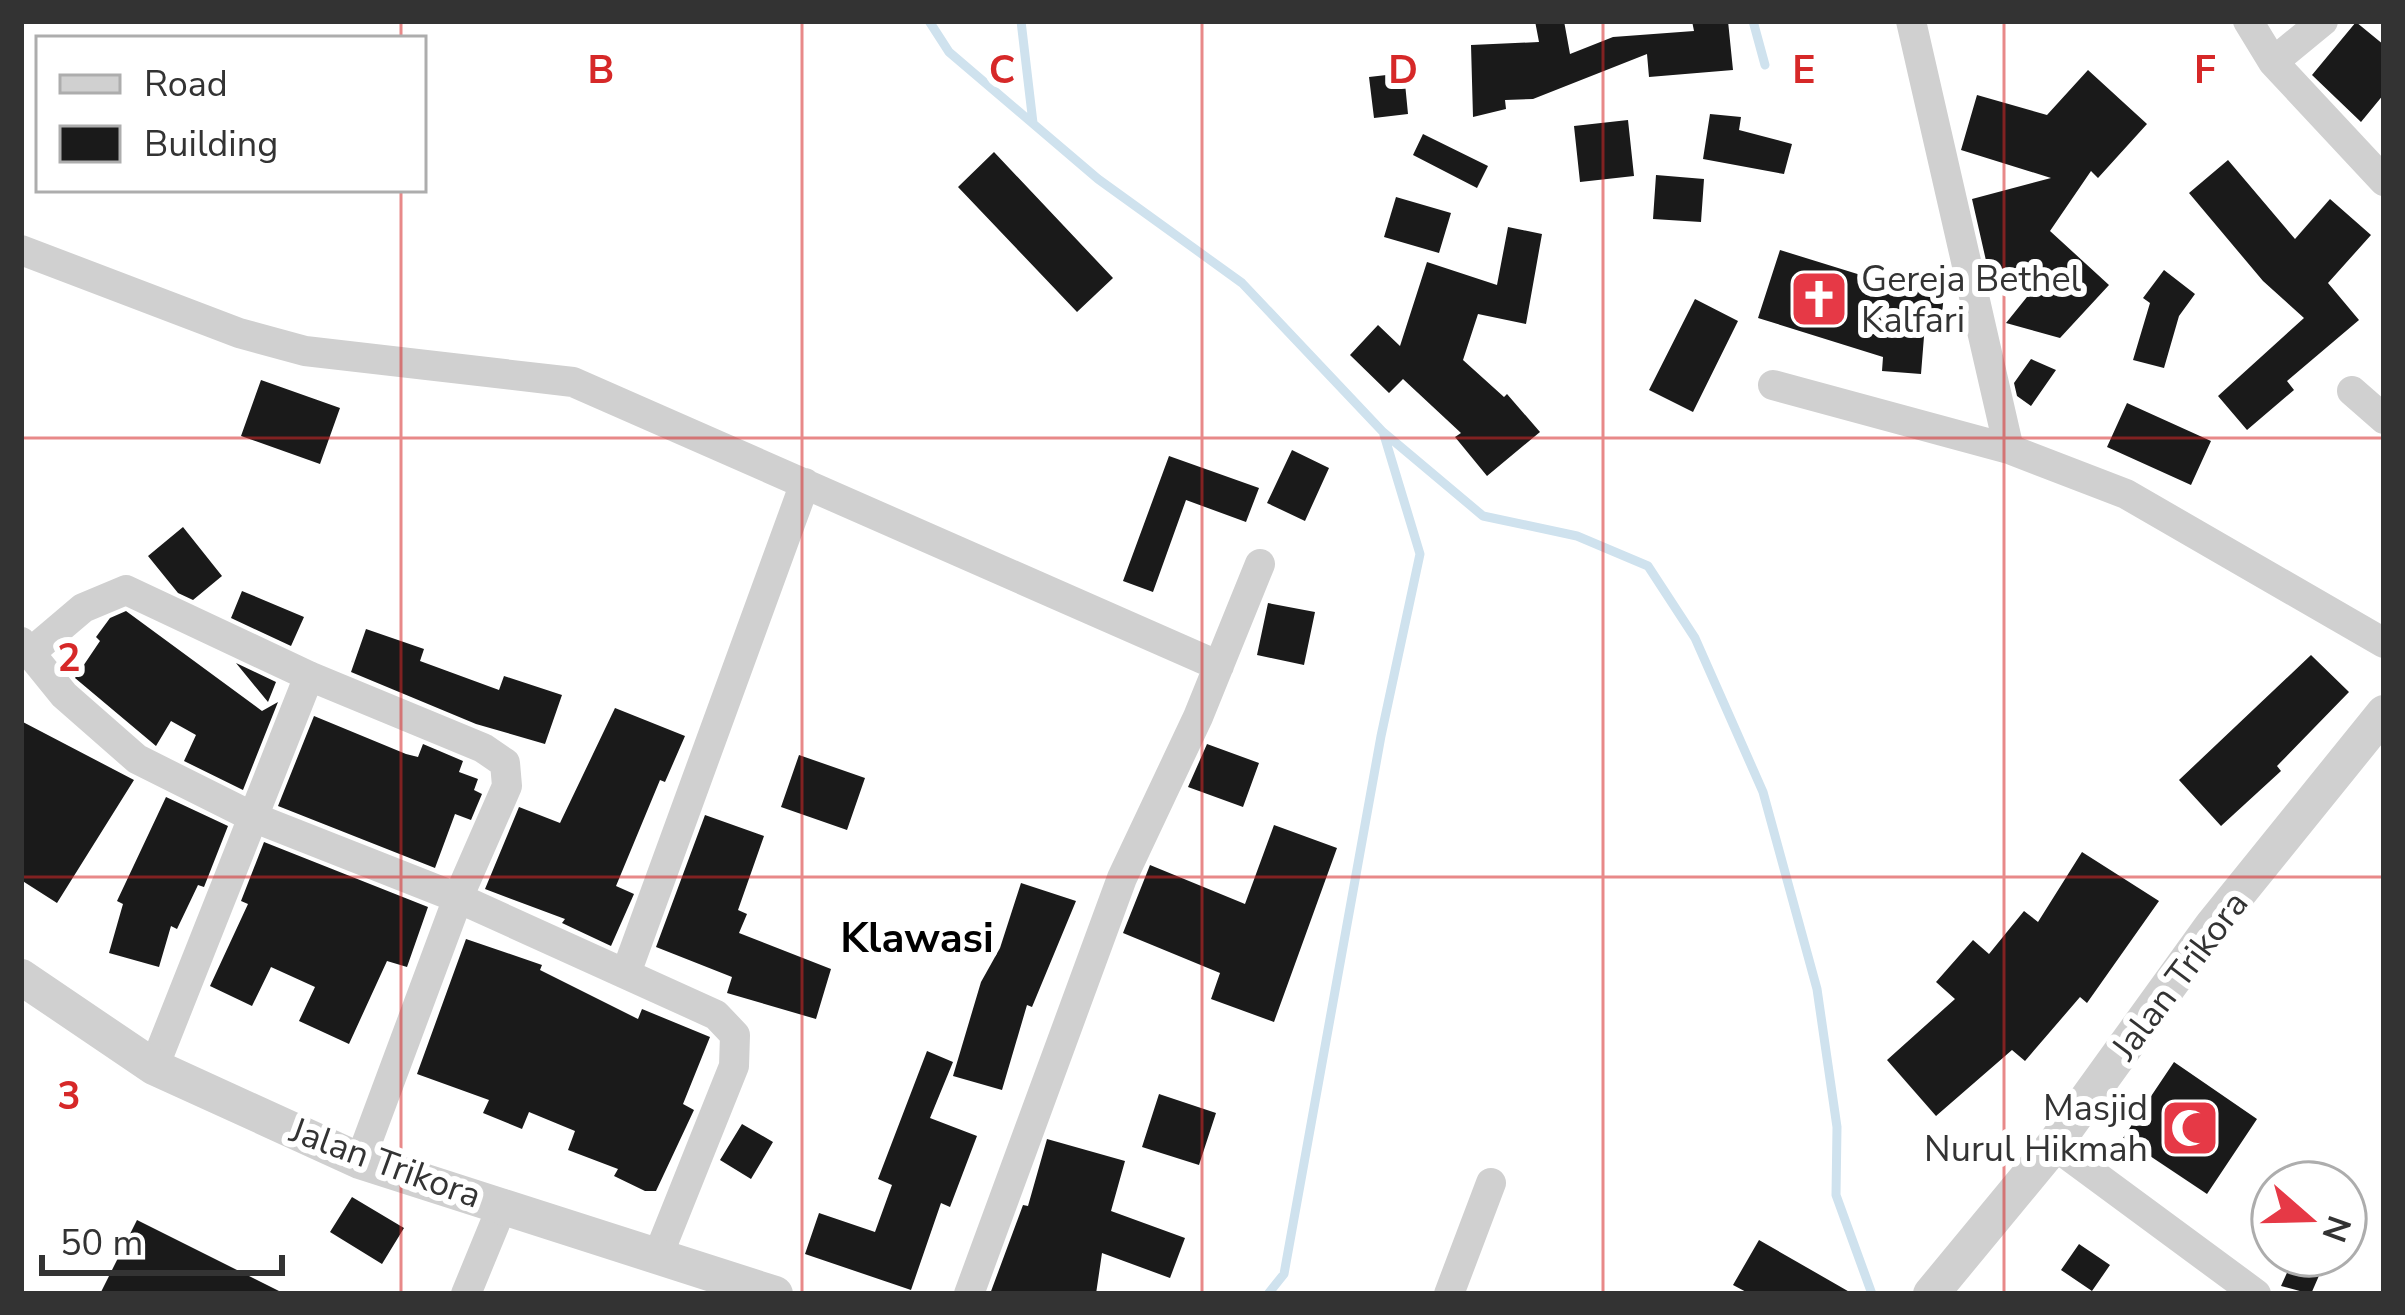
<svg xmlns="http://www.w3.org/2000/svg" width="2405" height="1315" viewBox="0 0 2405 1315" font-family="'Nunito Sans',sans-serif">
  <rect width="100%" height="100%" fill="#fff"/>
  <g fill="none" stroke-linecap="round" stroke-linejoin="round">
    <!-- stream -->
    <path stroke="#cfe2ee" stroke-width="9" d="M929,21l20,31 149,127 144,104 141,149 100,84 94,20 71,30 47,72 68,154 54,197 20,138 -1,68 36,99
      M1021,21l12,102
      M1753,21l12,44
      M1268,1294l16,-20 97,-538 39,-182 -36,-119"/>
  </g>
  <!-- building -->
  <path fill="#1a1a1a" d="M1535,21h29l6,33 43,-17 81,-6 -2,-10h36l5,49 -84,7 -2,-23 -114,45 -28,1 1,9 -33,8 -2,-72 68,-3z
    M2356,22l28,23v49l-23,28 -49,-47z
    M2088,70l59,54 -49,54 -7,-7 -41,60 59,54 -49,53 -54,-15 37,-46 -51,10 -20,-88 79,-21 -90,-28 16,-55 70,20z
    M1404,73l4,41 -34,4 -5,-41z
    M1710,114l31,3 -2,13 53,14 -8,30 -81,-15z
    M1628,120l6,56 -54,6 -6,-56z
    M1423,134l65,32 -11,22 -64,-33z
    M994,152l119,126 -36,34 -119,-125z
    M2228,160l67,79 35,-40 41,36 -43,48 31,37 -72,61 7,9 -47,40 -29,-34 86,-78 -41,-37 -74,-88z
    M1656,175l48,4 -3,43 -48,-3z
    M1396,197l55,16 -12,40 -55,-16z
    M1508,227l34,7 -16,90 -48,-10 -15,46 41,37 3,-3 33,38 -53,44 -32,-39 6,-4 -58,-54 -14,14 -39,-38 28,-30 22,21 27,-84 70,23z
    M1780,250l113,35 1,-8 51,6 -4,42 -16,-1 -4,50 -39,-3 1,-14 -125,-39z
    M2164,270l31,24 -16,22 -15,52 -31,-8 17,-57 -7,-5z
    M1695,299l43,22 -45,91 -44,-22z
    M2031,359l25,11 -25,36 -14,-10 -3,-13z
    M261,380l79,28 -20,56 -79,-28z
    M2127,403l84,38 -20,44 -84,-38z
    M1292,450l37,18 -24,53 -38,-18z
    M1169,456l90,32 -13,34 -60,-22 -33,92 -30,-11z
    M183,527l39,49 -29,24 -15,-7 -30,-37z
    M242,591l62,26 -13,29 -60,-28z
    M1268,603l47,9 -11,53 -47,-10z
    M126,611l136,100 16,-9 -35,88 -59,-29 12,-26 -25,-14 -15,25 -81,-68 25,-37 -4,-4 14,-19z
    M366,629l58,20 -4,12 79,29 5,-14 58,19 -17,49 -69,-20 -125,-52z
    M2311,655l38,37 -72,74 4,5 -60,55 -42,-46z
    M236,663l40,19 -8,20z
    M615,708l70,28 -20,46 -5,-2 -44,106 18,8 -23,52 -49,-23 3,-4 -80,-30 34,-82 41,16z
    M314,716l92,38 12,3 5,-13 40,17 -4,11 19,7 -4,11 8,4 -11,26 -16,-6 -20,54 -157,-62z
    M21,721l113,59 -77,123 -36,-23z
    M1207,744l52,19 -16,44 -55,-20z
    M799,755l66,23 -18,52 -66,-23z
    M166,797l62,29 -24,61 -6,-2 -21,44 -6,-3 -12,41 -50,-14 14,-49 -6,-3z
    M705,815l59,21 -26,74 9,4 -8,19 92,36 -15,50 -89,-26 5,-16 -76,-30z
    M1274,825l63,23 -63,174 -63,-23 9,-26 -97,-40 27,-68 95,39z
    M264,842l164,65 -21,60 -20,-6 -38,83 -50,-23 16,-34 -44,-20 -19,39 -42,-20 38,-82 -7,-3z
    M2082,852l77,49 -72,102 -7,-6 -55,64 -13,-11 -76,66 -49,-56 68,-61 -19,-17 37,-42 16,14 35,-43 14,11z
    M1021,883l55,18 -44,106 -5,-2 -25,85 -49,-14 28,-94 19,-34z
    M466,939l76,26 -2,5 98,49 4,-10 68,28 -27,67 11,6 -38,81h-11l-31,-15 4,-7 -50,-19 7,-19 -46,-19 -7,17 -39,-16 6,-13 -72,-26z
    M927,1051l26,11 -23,56 47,18 -27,71 -9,-4 -30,87 -106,-36 14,-41 56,19 17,-47 -14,-6z
    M2174,1062l83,57 -50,75 -84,-56z
    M1159,1094l57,19 -17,52 -57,-18z
    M742,1124l31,18 -22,37 -31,-19z
    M1047,1139l78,22 -14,50 74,27 -15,40 -68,-25 -6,41h-106l33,-89 5,1z
    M352,1197l52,31 -22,36 -52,-32z
    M137,1220l148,74h-185z
    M1759,1240l94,54h-103l-17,-9z
    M2079,1244l31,21 -18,26 -31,-21z
    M2295,1255h33l-17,39 -30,-8z"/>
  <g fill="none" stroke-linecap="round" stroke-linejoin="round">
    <!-- minor -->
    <path stroke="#d0d0d0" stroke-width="30" d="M1911,21l98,428
      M2248,21l25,41 111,119
      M2273,62l50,-41
      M21,250l218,83 66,18 268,31 646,284
      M1773,385l236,64 117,45 258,149
      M2352,391l32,28
      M21,642l43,53 73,64 118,59 203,80 258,117 19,20 -1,31 -75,187
      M30,653l53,-45 43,-18 183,86 174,72 22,15 2,23 -49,112 -98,263
      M626,973l179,-490
      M154,1067l155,-391
      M2054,1145l202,149
      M466,1294l37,-90
      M969,1294l153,-416 76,-161 62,-153
      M1449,1294l42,-111"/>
    <!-- tertiary -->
    <path stroke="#d0d0d0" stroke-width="36" d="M21,977l133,90 206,94 415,133
      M1931,1294l123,-149 158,-219 172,-213"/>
  </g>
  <!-- grid -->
  <path fill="none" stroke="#d62828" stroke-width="3" stroke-opacity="0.55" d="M401,21v18M802,21v1273M1202,21v1273M1603,21v1273M2004,21v1273M401,189v1105M21,438h2363M21,877h2363"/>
  <!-- icons -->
  <defs>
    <symbol id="church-square" viewBox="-11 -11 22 22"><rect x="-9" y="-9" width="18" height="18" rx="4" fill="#e63946" stroke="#fff"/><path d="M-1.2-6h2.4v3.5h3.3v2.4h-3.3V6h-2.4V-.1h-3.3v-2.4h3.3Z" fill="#fff"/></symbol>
    <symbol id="mosque-square" viewBox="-11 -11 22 22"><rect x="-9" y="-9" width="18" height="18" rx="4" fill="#e63946" stroke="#fff"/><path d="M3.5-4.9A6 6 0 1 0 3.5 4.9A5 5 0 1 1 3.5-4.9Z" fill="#fff"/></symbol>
  </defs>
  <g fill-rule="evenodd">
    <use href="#church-square" x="1786" y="266" width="66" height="66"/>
    <use href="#mosque-square" x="2157" y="1095" width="66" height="66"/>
  </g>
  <g text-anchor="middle" stroke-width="12" stroke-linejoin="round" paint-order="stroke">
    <!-- poi labels -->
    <g font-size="36" fill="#333" stroke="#fff" text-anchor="start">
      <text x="1861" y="291">Gereja Bethel<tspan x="1861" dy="41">Kalfari</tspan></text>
      <text x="2148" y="1120" text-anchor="end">Masjid<tspan x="2148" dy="41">Nurul Hikmah</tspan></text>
    </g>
    <!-- street labels -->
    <g font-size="36" fill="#333" stroke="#fff">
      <text transform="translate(2179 975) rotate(-53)" y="13">Jalan Trikora</text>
      <text transform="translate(386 1162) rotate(20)" y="13">Jalan Trikora</text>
    </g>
    <!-- quarter labels -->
    <g font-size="42" font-weight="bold" fill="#000" stroke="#fff">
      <text x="917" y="952">Klawasi</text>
    </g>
  </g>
  <g font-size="39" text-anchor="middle" font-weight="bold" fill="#d62828" stroke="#fff" stroke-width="12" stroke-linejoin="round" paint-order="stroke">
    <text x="601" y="83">B</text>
    <text x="1002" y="83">C</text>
    <text x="1403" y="83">D</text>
    <text x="1804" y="83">E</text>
    <text x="2205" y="83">F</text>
    <text x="69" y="671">2</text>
    <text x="69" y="1109">3</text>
  </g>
  <!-- border -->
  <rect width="2405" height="1315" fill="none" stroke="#333333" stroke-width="48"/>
  <!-- legend -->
  <rect x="36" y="36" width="390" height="156" fill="#ffffff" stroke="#adadad" stroke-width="3"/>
  <rect x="60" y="75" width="60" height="18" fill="#d0d0d0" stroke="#adadad" stroke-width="3"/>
  <text x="144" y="96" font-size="36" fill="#333333">Road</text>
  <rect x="60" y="126" width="60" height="36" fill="#1a1a1a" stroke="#adadad" stroke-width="3"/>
  <text x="144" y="156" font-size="36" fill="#333333">Building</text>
  <!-- north arrow -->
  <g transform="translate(2309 1219) rotate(110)"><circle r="57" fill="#ffffff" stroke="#adadad" stroke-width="3"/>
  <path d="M0-9L21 45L0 30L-21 45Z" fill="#e63946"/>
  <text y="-18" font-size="33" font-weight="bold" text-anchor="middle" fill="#333333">N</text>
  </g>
  <!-- scale -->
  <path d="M42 1255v18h240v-18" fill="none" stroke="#333333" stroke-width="6"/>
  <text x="60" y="1255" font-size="36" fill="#333333" stroke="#ffffff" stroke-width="9" paint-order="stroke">50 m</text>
</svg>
